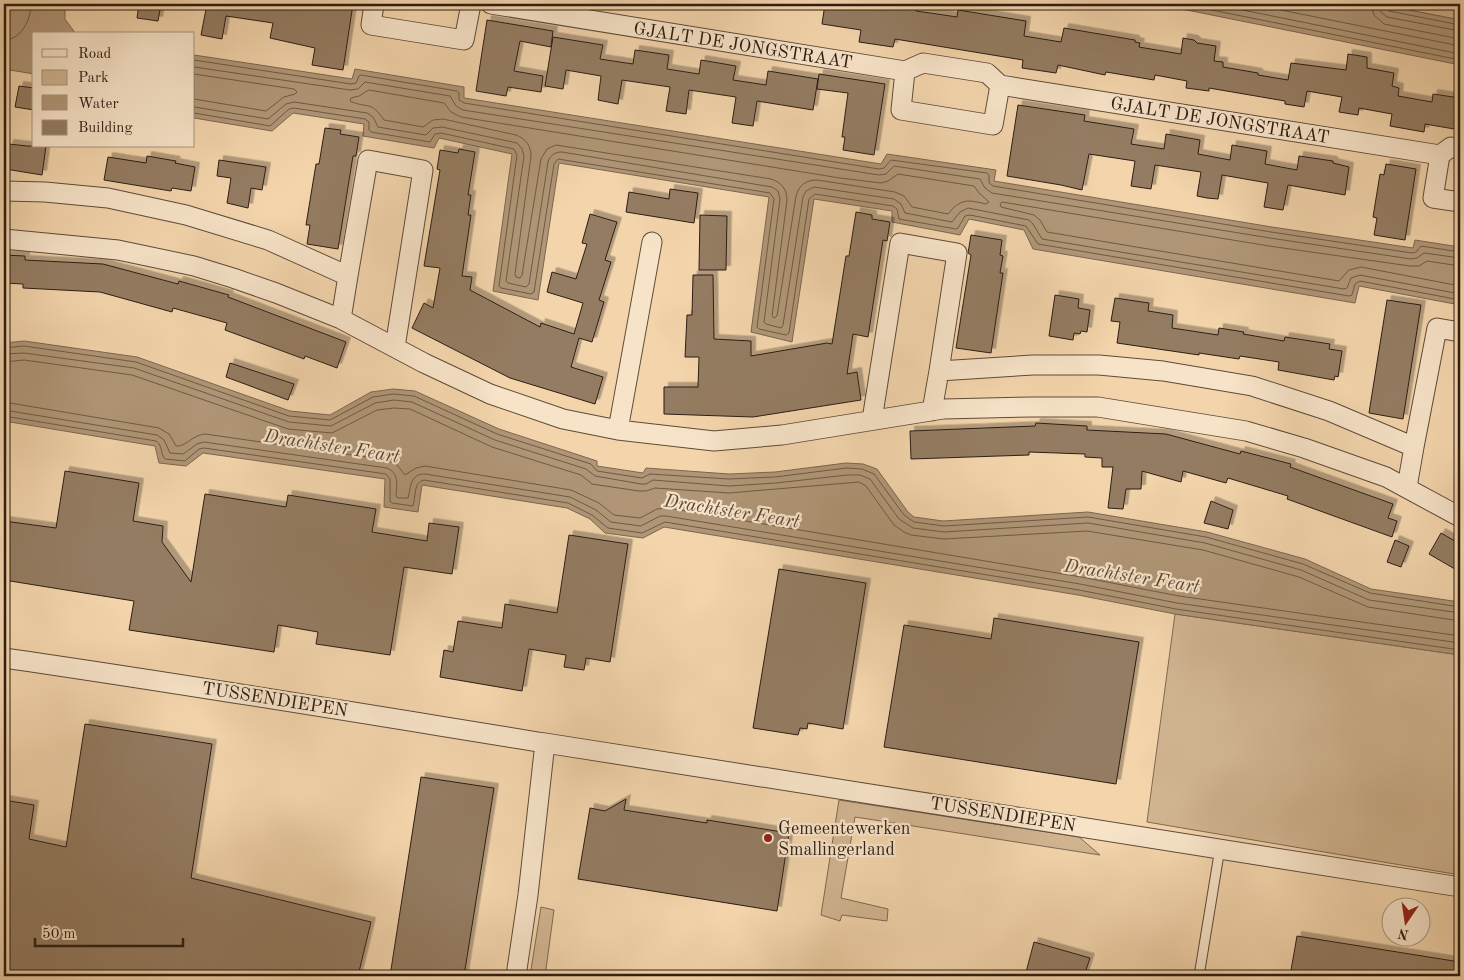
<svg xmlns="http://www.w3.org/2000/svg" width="1464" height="980" viewBox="0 0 1464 980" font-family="'Old Standard TT',serif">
  <defs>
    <filter id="shadow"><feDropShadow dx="4.5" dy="-4.5" stdDeviation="0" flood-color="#0004"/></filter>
  </defs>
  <rect width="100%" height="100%" fill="#f3d4ab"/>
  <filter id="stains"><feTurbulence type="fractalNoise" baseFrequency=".004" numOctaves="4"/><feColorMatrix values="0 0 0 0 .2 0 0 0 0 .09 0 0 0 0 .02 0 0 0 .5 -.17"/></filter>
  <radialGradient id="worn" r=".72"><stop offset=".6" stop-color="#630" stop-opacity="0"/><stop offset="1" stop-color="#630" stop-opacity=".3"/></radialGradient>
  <!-- green -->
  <path fill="#d1b591" stroke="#7f6952" d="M1378,4h82v16z
    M1175,614l285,41v220l-313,-53z
    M839,800l240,37 21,18 -245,-38 -14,81 47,11 -1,12 -45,-6 -2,6 -19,-6z
    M541,907l13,3 -9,66h-15z"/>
  <!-- water -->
  <path fill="#b09677" stroke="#7c664f" d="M13,4h52v15l11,15h-42v40l-24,-4 -2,7 -4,-1v-49z
    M1157,4h221l82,16v45z
    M194,55l158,24 3,-10 109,18v11l417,66 6,-10 109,16 -2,11 278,46 141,21 2,-8 45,7v58l-101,-19 -4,17 -322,-54 -9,-19 -55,-11 -9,16 -68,-13v-11l-78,-12 -22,143 -41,-10 18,-135 -210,-34 -21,137 -45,-9 19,-137 -73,-16 -5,10 -71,-12 1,-12 -71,-11 -21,18 -78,-13z
    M24,341l113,16 153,54 40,4 41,-23 22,-3 22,2 84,38 98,32v5l46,7 3,-5 83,6 46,-2 71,-9 17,1 14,5 31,43 6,5 29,4 145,-9 119,20 98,27 66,30 89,13v53l-285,-41 -97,-19 -414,-68 -21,11 -38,-5 -15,-14 -23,-11 -145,-23 -4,27 -34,-5 1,-28 -182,-26 -17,13 -27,-3 -4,-17 -151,-25v-78z"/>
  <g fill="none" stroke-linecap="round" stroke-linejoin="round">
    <!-- shore -->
    <path stroke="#6e5a45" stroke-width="1" d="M1182,4l278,56
      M1213,4l247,50
      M1251,4l209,42
      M1371,4l3,11 10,9 76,15
      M1378,4l2,7 7,6 73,14
      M1385,4v4l4,3 71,14
      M4,40c17,0 27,-20 27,-36
      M194,60l157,24 5,-1 3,-7 2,-1 96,16 2,2v7l5,3 415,66 5,-1 7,-8 96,13 2,2v8l4,3 278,46 141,21 4,-1 5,-6 39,6
      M194,67l156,23 8,-1 7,-7 85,14 6,10 7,4 416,65 7,-1 8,-8 86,13 5,9 7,5 278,45 141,21 6,-1 7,-5 36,5
      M194,74l100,15 3,3 -2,2 -11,3 -18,14 -72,-12
      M369,90l75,13 7,9 10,5 379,61 41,5 7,-2 10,-7 76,12 5,7 10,9 -3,2c-10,-2 -20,-6 -29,1 -4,2 -6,6 -9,9l-36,-7 -8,-11 -9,-4 -78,-12c-11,0 -18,5 -21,16l-19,120 -3,2 -2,-2 15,-116c0,-11 -6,-18 -16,-21l-215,-34 -9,4 -6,10 -19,116 -2,3 -4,-1 -1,-3 16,-118c0,-10 -5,-17 -15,-21l-73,-16 -10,1 -10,7 -39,-7c-13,-20 -17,-11 -34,-19l1,-3 8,-2z
      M194,107l74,12 18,-15 8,-2 73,11 6,4 5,10 48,8 7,-7 9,-1 75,16 5,6 2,7 -18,125 2,2 18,4 3,-3 19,-122c2,-7 7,-10 14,-10l210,35 6,4 2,8 -16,123 2,2 15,4 2,-3 20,-128 3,-6 8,-4 80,12 7,5 4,9 47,9 8,-10 8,-4 61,12 4,4 9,15 302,50 3,-1 4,-10 9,-3 100,19
      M194,113l76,13 19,-17 5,-1 71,11 4,3v8l2,2 59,10 5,-8 6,-1 73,16 3,6 -18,131 2,2 30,6 3,-2 20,-128 4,-5 212,34 4,6 -17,128 2,2 27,6 3,-2 20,-134 6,-5 78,12 4,3 2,10 57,10 2,-1 7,-12 5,-1 56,11 12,18 311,52 3,-1 3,-11 5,-3 100,19
      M1460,266l-33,-5 -8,5h-9l-141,-20 -267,-44 -2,2 1,3 33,8 6,5 7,12 292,49 10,-11 12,-3 99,19
      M4,348l20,-2 112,16 153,54 41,4 43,-23 20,-3 21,2 83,38 94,30 6,7 45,7 8,-4 79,5 46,-2 71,-9 16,1 12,5 30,41 10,7 30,4 144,-9 118,20 97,27 67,29 90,14
      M4,354l20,-1 110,15 155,54 42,4 44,-23 19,-3 18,2 83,38 91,29 9,7 46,8h5l7,-4 76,6 47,-3 71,-8h13l10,4 29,40 14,9 31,4 144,-9 117,20 96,27 68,30 91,13
      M4,362l20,-2 108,15 156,54 44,4 45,-23 17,-2 16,1 82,38 89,28 11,9 47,7h7l9,-3 74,5 130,-11 7,4 28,39 10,7 7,3 33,4 143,-8 116,19 96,27 69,30 92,14
      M4,402l155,26 10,6 7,12c10,1 16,-11 29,-12l182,26 10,5 8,10 11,-7 9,-2 146,24 28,13 15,12 26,3 17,-9 11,-1 413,69 98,19 281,40
      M4,410l153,25 7,5 6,13 13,1 14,-10 7,-2 183,26c12,5 10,16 9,28l2,2h10c3,-11 2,-24 17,-24l145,23 26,13 15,12 30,4 19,-10h6l414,68 97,19 283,40
      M4,416l152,25c7,4 4,13 9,18l20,2 14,-12 5,-1 182,26 4,5v22l2,2 21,3c3,-9 0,-24 11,-26l144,23 24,12 16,13 34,5 23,-11 414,68 97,19 284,41"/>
  </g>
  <!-- building -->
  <path fill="#947c62" stroke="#2d1d13" filter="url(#shadow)" d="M139,4h22l-3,17 -21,-3z
    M207,4h146l-10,66 -31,-5 3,-17 -45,-10 3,-15 -47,-7 -4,23 -21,-4z
    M825,4h92l-1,7 21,3 20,3 1,-7 68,11 -2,15 37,6 3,-14 71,12v2l5,1 -1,4 42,7 2,-16 11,2 3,3 19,3 -2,15 9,1v5l35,6v2l30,5 3,-17 55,7 2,-16 19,3v11l27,5 -2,13 7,2 -1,8 34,6 1,-8 27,4v32l-35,-6 -1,8 -34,-6 2,-12 -33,-6 -1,7 -19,-3 3,-15 -35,-6 -3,16 -19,-3v-3l-76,-13v3l-23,-3 1,-7 -32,-6 -1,5 -48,-8 -1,3 -47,-10 -2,8 -34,-5 1,-8 -128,-21 -2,8 -34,-5 2,-12 -39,-6z
    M487,20l66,11 -2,16 -31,-6 -6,30 29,5 -2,16 -33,-5 -2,9 -30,-5z
    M553,37l50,8 -3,14 33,5 2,-14 34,5 -2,14 32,5 2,-14 35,6 -3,14 33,5 2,-14 50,8 -5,31 -56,-9 -4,25 -21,-3 4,-26 -47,-7 -3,24 -20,-3 4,-24 -48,-7 -4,24 -20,-4 3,-24 -35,-6 -3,19 -18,-3z
    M819,74l66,10 -11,71 -31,-5 2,-13h-3l6,-44 -31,-4z
    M19,86l15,2v22l-19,-3z
    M1018,105l67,10 -1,6 50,8 -3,15 33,5 2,-15 34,6 -2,14 32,6 2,-15 35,6 -2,13 32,6 2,-14 34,5v2l16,4 -4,28 -57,-10 -5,25 -19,-3 4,-24 -46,-8 -4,24 -11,-1 -10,-2 4,-24 -46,-7 -4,24 -20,-3 4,-25 -46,-7 -7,36 -21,-5 -54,-9z
    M325,128l16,2 -1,4 19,3 -3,19h-3l-15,93 -31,-5 3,-19h-4l10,-61h3z
    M9,144l18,2h19l-4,29 -37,-6z
    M459,149l16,3 -7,43h3l-3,20h3l-9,61 10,1 -2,13 70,37 1,-4 33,11 9,-31 -36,-11 5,-20 24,7 11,-35 -5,-1 8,-29 27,8 -12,38 6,2 -12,38 5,2 -12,40 -13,-4 -8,29 32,10 -8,27 -85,-26 -98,-50 12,-25 9,5 7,-40 -16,-2 16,-96 -3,-1 3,-19 18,3z
    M147,156l29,5 -1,2 20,4 -4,24 -19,-3 -1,3 -67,-11 4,-23 38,6z
    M219,160l47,7 -4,23 -11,-2 -3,20 -21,-5 4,-25 -14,-2z
    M1386,164l30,5 -11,71 -31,-5 3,-17 -4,-1 7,-43 4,1z
    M670,189l28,4 -4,30 -68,-11 3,-20 40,7z
    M856,212l16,3v4l18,3 -3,19 -4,-1 -15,97 -15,-3 -6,40 10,-2 4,28 -108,17 -89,-3v-27h34l1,-30h-14l2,-42h5l1,-40h20l1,64 37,2v15l76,-13 5,1 14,-88h3z
    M700,215l27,1 -1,54h-27z
    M971,235l31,5 -2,15 3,1 -3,17h3l-12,80 -35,-5 15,-93 -3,-2z
    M4,255l21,1v4l78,4 75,20 1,-3 50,14 -1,2 118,45 -9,26 -32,-12 -1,3 -79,-29 2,-7 -54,-15 -1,4 -72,-20 -77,-4v-4l-19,-1z
    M1055,295l24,4 -1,9 12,2 -3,22 -6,-1 -1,3 -6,-1 -1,7 -24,-4z
    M1115,298l34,5 -1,8 25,4 -1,13 46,7 1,-7 25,4 -1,2 41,7 1,-4 45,7 -1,5 13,2 -4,26 -3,-1 -1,4 -56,-10 1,-8 -39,-6 -1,3 -40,-6v2l-82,-12 3,-21 -9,-1z
    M1387,300l34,5 -18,114 -34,-6z
    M230,363l64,21 -6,16 -62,-23z
    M1036,423l51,3v4l79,4 74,20 1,-3 50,13 -1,3 103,37 -5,14 9,3 -5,16 -105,-38 1,-3 -60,-18 -2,5 -43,-12 -2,11 -39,-11 -1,18h-15l-3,20 -15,-1 5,-41h-11v-9l-17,-1v-3l-56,-2v3l-118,4 -1,-28 125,-5z
    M65,471l74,12 -6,38 30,5 -1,16 29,40 14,-88 81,13 2,-12 88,14 -4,23 55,9 2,-18 30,4 -7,47 -48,-7 -14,88 -74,-11 2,-12 -40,-7 -4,27 -145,-22 5,-29 -130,-21v-59l52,7z
    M1211,501l22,9 -5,19 -24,-6z
    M1441,533l19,11v28l-31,-18z
    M569,535l59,9 -18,118 -24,-4 -2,12 -20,-3 2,-12 -37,-6 -7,42 -82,-14 4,-27 9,2 5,-31 44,7 3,-24 52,9z
    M1395,540l14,6 -8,21 -14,-5z
    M779,569l87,14 -23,146 -35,-6 -1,6 -7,-1 -2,7 -45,-7z
    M994,618l145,24 -23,142 -232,-37 20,-122 87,14z
    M85,724l127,20 -21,134 180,44 -13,54h-354v-176l30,5 -5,34 37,8z
    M421,777l73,11 -30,188h-74z
    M626,799l-2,11 83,13v-3l82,13 -12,78 -199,-32 12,-71 15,3z
    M1297,936l163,26v14h-170z
    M1034,942l56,16 -6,18h-59z"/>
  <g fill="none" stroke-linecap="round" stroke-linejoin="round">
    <defs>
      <path id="service" d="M1199,976l21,-128"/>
      <path id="minor" d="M374,4l-3,21 93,15 7,-36
        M491,4l414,67 18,-8 64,10 13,12 440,70 11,-8 9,2
        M905,71l-4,39 92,15 7,-40
        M1440,155l-7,43 27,4
        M4,191l41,1 63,6 78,17 82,25 80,36 -7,43
        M4,239l114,11 76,16 39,12 43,15 65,26 83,44 66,31 73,25 55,11 96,11 68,-6 161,-26 89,-2h66l148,24 58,17 82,29 74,40
        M348,276l20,-116 55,10 -28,177
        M932,411l7,-40
        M872,420l28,-177 57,10 -18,118 94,-6h66l64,6 89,15 77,25 85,36 23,-119 23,4
        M618,430l34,-188
        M1407,487l7,-40
        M4,658c181,26 361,56 541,85 305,48 611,95 915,144
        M516,976l12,-81 17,-152"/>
    </defs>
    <!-- service casing -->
    <use href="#service" stroke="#5e4b39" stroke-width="11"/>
    <!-- minor casing -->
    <use href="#minor" stroke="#5e4b39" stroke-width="21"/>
    <!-- service -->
    <use href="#service" stroke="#f7e3c8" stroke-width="9"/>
    <!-- minor -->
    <use href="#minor" stroke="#f7e3c8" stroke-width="19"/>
  </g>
  <!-- markers -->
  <circle fill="#8f2418" stroke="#f7e3c8" stroke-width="2" cx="768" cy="838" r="5"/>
  <g text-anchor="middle" stroke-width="4.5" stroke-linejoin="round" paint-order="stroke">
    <!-- street labels -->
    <g font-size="18" fill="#2d1d13" stroke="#f7e3c8">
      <text transform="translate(743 45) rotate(9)" y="6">GJALT DE JONGSTRAAT</text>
      <text transform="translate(1220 120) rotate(9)" y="6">GJALT DE JONGSTRAAT</text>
      <text transform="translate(275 699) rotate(9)" y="6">TUSSENDIEPEN</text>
      <text transform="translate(1003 814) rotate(9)" y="6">TUSSENDIEPEN</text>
    </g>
    <!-- poi labels -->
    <g font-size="18" fill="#2d1d13" stroke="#f7e3c8" text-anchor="start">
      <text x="778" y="834">Gemeentewerken<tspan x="778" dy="21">Smallingerland</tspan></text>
    </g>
    <!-- water labels -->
    <g font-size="19" font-style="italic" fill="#5b4736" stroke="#f7e3c8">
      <text transform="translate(332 445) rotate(9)" y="7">Drachtster Feart</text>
      <text transform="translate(732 510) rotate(9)" y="7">Drachtster Feart</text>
      <text transform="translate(1132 575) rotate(9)" y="7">Drachtster Feart</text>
    </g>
  </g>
  <!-- margin -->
  <rect width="1464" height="980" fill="none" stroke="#f3d4ab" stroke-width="20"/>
  <rect x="5" y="5" width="1454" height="970" fill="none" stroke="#2d1d13" stroke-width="2.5"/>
  <rect x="10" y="10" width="1444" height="960" fill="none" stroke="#2d1d13"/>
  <!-- legend -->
  <rect x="32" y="32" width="162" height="115" fill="#f7e3c8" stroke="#a69480"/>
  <rect x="42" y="49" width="25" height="8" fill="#f7e3c8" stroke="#a69480"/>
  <text x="78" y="58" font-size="15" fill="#2d1d13">Road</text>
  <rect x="42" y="70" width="25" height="15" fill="#d1b591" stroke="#a69480"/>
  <text x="78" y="82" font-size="15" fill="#2d1d13">Park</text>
  <rect x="42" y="95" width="25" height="15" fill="#b09677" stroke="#a69480"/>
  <text x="78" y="108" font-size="15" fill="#2d1d13">Water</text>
  <rect x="42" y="120" width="25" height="15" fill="#947c62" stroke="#a69480"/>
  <text x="78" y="132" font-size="15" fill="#2d1d13">Building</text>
  <!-- north arrow -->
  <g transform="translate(1406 922) rotate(193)"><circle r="24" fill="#f7e3c8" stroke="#a69480"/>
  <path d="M0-4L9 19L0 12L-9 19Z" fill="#8f2418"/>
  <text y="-8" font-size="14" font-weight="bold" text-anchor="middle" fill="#2d1d13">N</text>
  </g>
  <!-- scale -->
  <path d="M35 938v8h148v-8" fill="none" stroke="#2d1d13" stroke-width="2.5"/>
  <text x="42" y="938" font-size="15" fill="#2d1d13" stroke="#f7e3c8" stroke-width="4" paint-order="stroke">50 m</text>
  <rect width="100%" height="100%" filter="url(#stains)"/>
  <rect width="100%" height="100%" fill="url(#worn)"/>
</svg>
